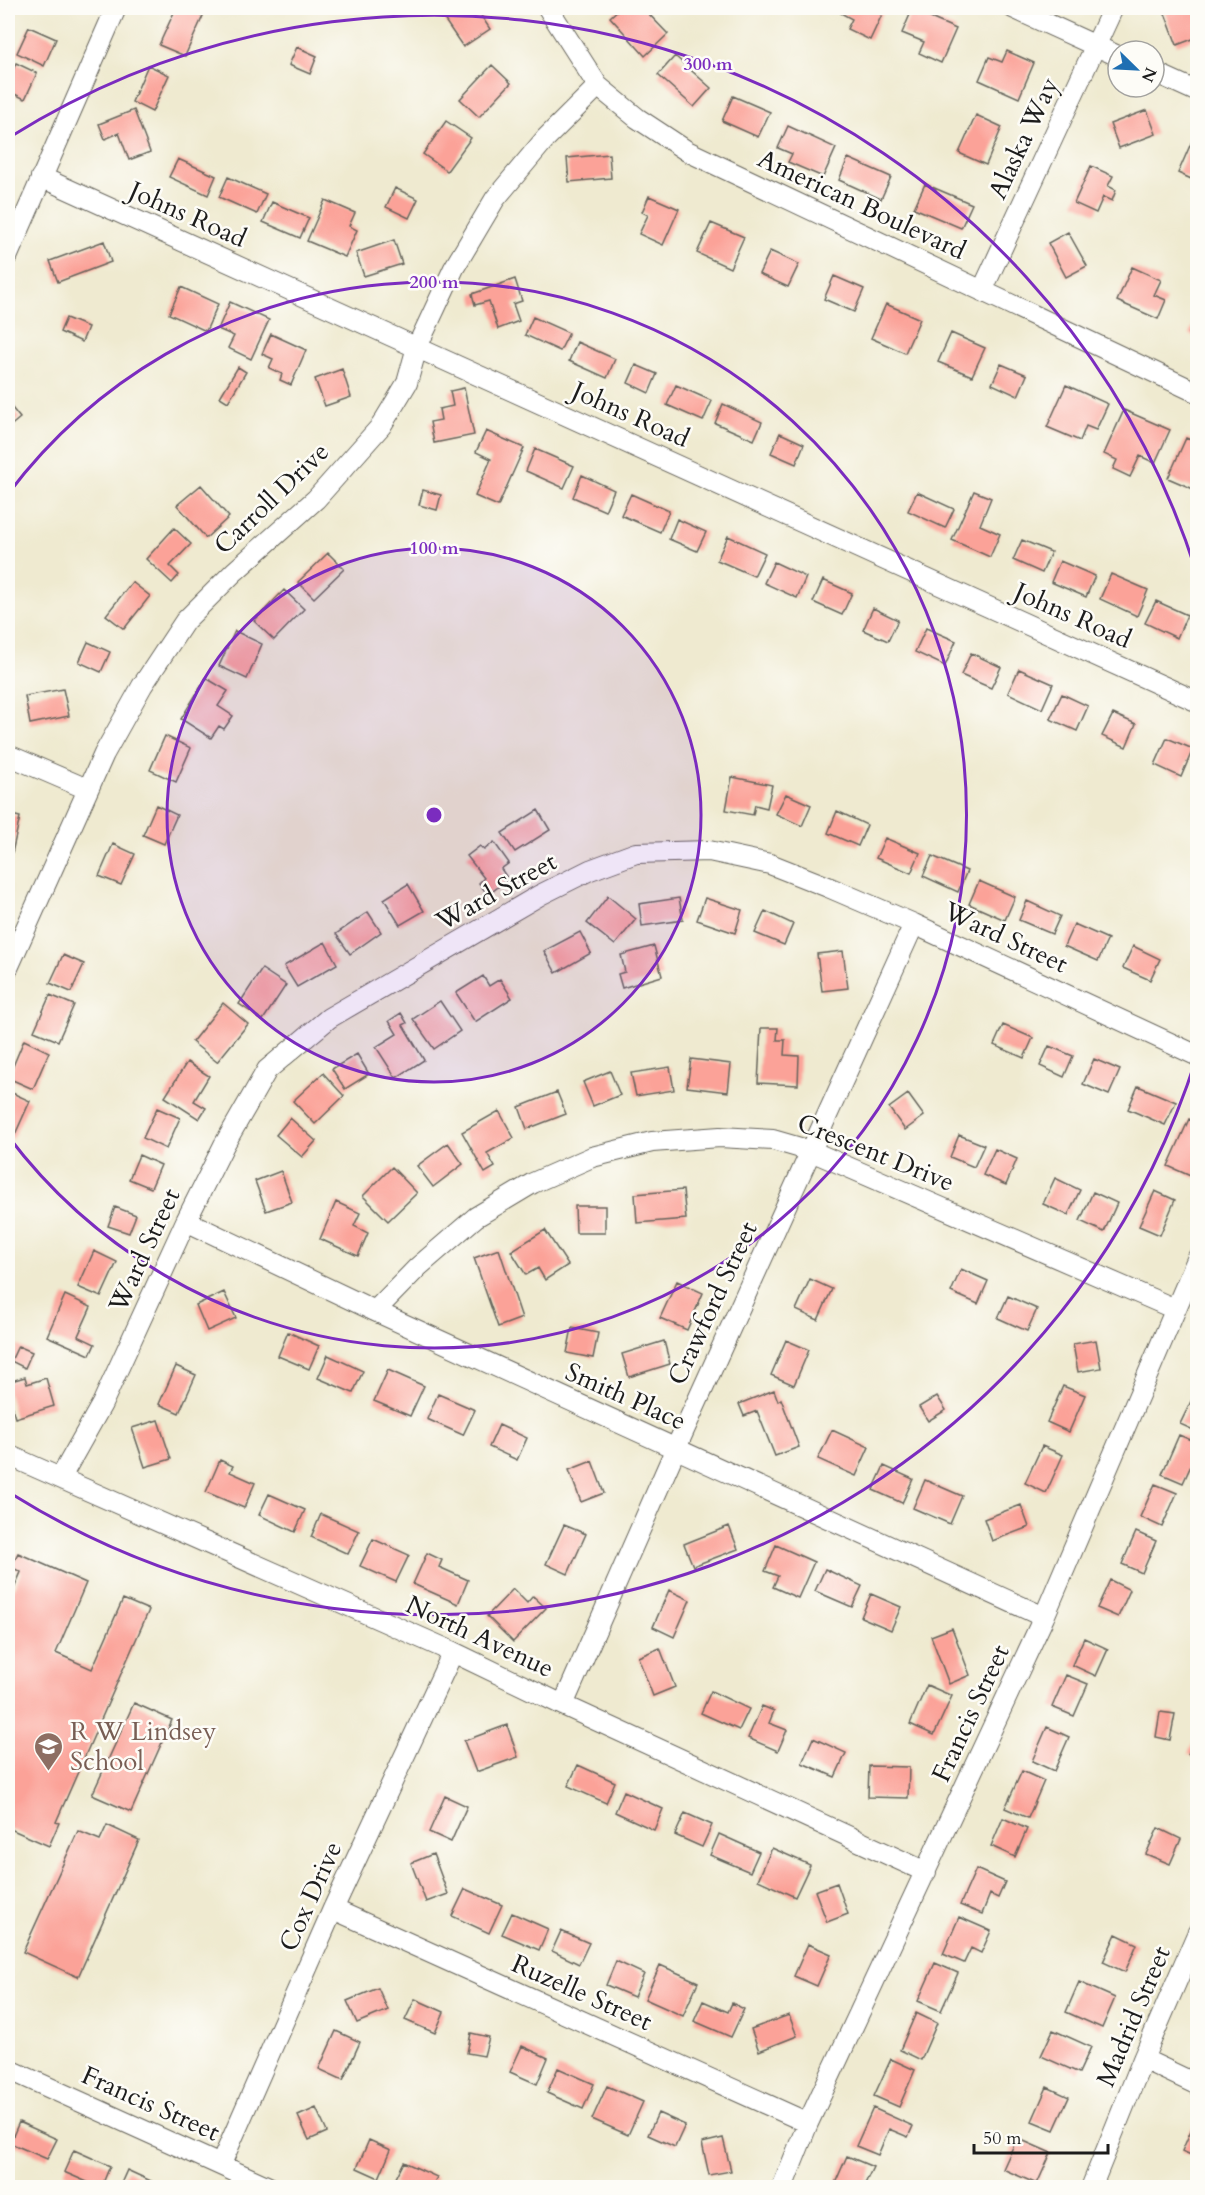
<svg xmlns="http://www.w3.org/2000/svg" width="1205" height="2195" viewBox="0 0 1205 2195" font-family="Cardo,serif">
  <rect width="100%" height="100%" fill="#fdfcf7"/>
  <filter id="ink" filterUnits="userSpaceOnUse"><feTurbulence type="fractalNoise" baseFrequency=".0167" numOctaves="2"/><feDisplacementMap in="SourceGraphic" scale="12" xChannelSelector="R" yChannelSelector="G"/><feConvolveMatrix kernelMatrix="1 2 1 2 8 2 1 2 1" color-interpolation-filters="sRGB"/></filter>
  <filter id="wash" filterUnits="userSpaceOnUse"><feTurbulence type="fractalNoise" baseFrequency=".008" numOctaves="4" result="noise"/><feDisplacementMap in="SourceGraphic" scale="24" xChannelSelector="R" yChannelSelector="G"/><feGaussianBlur stdDeviation="1.35" result="paint"/><feColorMatrix in="noise" values="0 0 0 0 0 0 0 0 0 0 0 0 0 0 0 0 0 1.4 0 .05"/><feComposite in="paint" operator="in"/></filter>
  <g filter="url(#wash)">
    <rect width="100%" height="100%" fill="#efead0"/>
    <g id="blocks">
      <!-- building -->
      <path fill="#fba298" d="M176,8h9l18,8 -18,40 -26,-11z
        M461,8h15l14,21 -27,18 -19,-28z
        M620,8h23l25,26 -23,22 -35,-39z
        M839,8h46l-15,32 -23,-11 5,-10 -15,-8z
        M1163,8h35v29l-21,8z
        M912,10l44,19 -15,34 -22,-10 5,-11 -22,-9z
        M29,27l27,12 -12,27 -27,-13z
        M297,47l20,9 -7,18 -21,-9z
        M1007,51l27,12 -15,35 -40,-18 10,-23 13,5z
        M675,56l36,32 -17,19 -36,-32z
        M16,63l21,10 -12,26 -17,-8v-9z
        M148,65l21,10 -17,37 -20,-10z
        M492,65l19,18 -32,34 -19,-18z
        M733,96l37,16 -12,25 -36,-16z
        M134,110l16,42 -21,8 -10,-27 -14,6 -6,-15z
        M1147,110l9,24 -37,14 -9,-24z
        M976,115l26,12 -16,38 -27,-12z
        M446,121l25,17 -24,33 -24,-17z
        M788,126l48,22 -13,29 -35,-15 4,-8 -14,-6z
        M1192,141l6,2v39l-20,-9z
        M609,154l2,24 -42,4 -2,-24z
        M848,158l43,19 -10,22 -42,-19z
        M178,159l38,17 -8,19 -39,-18z
        M1091,166l22,10 -5,10 8,4 -4,11 -9,-4 -7,16 -22,-10z
        M228,177l38,17 -9,20 -38,-17z
        M925,184l47,20 -11,24 -47,-20z
        M395,188l23,11 -9,19 -23,-11z
        M649,196l30,13 -16,36 -24,-11 9,-19 -6,-3z
        M325,200l30,13 -6,13 8,4 -12,27 -38,-16z
        M272,202l37,16 -9,20 -37,-16z
        M711,223l33,14 -14,31 -33,-15z
        M1068,232l19,34 -21,11 -18,-34z
        M394,240l8,24 -38,12 -8,-23z
        M104,241l7,21 -53,20 -8,-21z
        M770,251l29,13 -11,23 -29,-13z
        M1132,267l29,13 -7,15 12,5 -8,19 -41,-18z
        M834,276l30,13 -10,23 -30,-13z
        M515,279l7,22 -9,3 6,17 -21,8 -9,-28 -14,4 -3,-11z
        M181,287l37,17 -12,27 -37,-17z
        M230,302l39,18 -18,39 -23,-11 6,-12 -16,-7z
        M886,304l34,15 -15,34 -34,-15z
        M1198,314v24l-9,-4z
        M533,317l36,16 -9,18 -35,-16z
        M66,318l22,9 -6,15 -22,-10z
        M951,333l34,15 -13,28 -34,-14z
        M271,334l35,16 -15,35 -11,-5 2,-6 -13,-6 4,-9 -11,-5z
        M577,342l38,17 -8,19 -38,-17z
        M1001,364l26,11 -9,21 -26,-12z
        M636,365l21,9 -8,19 -21,-10z
        M238,367l8,5 -18,30 -8,-5z
        M342,369l9,28 -26,9 -10,-27z
        M676,385l36,16 -9,20 -36,-16z
        M1066,385l42,19 -12,26 -10,-4 -6,15 -33,-14z
        M464,388l10,47 -40,8 -4,-21 11,-2 -2,-11 14,-3 -3,-15z
        M8,403l12,15 -12,10z
        M723,404l39,18 -8,18 -39,-17z
        M1124,410l46,20 -15,33 -15,-7 -10,21 -17,-8 4,-9 -13,-6z
        M486,431l38,17 -26,58 -23,-10 16,-37 -15,-7z
        M780,433l24,11 -8,20 -25,-11z
        M1186,438l12,5v48l-30,-13z
        M535,449l39,17 -10,22 -38,-17z
        M582,475l32,15 -9,21 -32,-14z
        M201,485l28,32 -23,21 -29,-33z
        M423,490l18,5 -4,15 -18,-5z
        M974,491l17,7 -11,27 20,9 -10,23 -38,-17z
        M917,492l37,17 -9,19 -37,-17z
        M631,494l38,17 -9,21 -39,-17z
        M677,519l29,13 -9,19 -28,-12z
        M174,528l17,16 -21,22 9,9 -7,8 -26,-24z
        M728,536l37,17 -11,23 -37,-16z
        M1022,540l29,12 -9,21 -29,-13z
        M328,553l16,16 -30,29 -16,-16z
        M1060,561l35,15 -9,21 -35,-15z
        M774,562l32,15 -9,21 -33,-15z
        M1111,574l37,16 -11,26 -37,-17z
        M823,580l29,13 -10,22 -29,-13z
        M132,582l18,14 -26,33 -18,-14z
        M284,590l20,19 -30,31 -20,-19z
        M1156,601l31,14 -10,23 -32,-15z
        M873,608l25,12 -10,21 -25,-11z
        M926,628l30,13 -11,25 -30,-14z
        M235,631l27,13 -15,35 -28,-13z
        M88,642l22,10 -9,20 -22,-10z
        M971,653l30,14 -10,21 -30,-13z
        M1019,669l34,15 -11,25 -34,-16z
        M206,678l22,13 -10,15 15,10 -9,13 -5,-3 -8,12 -30,-19z
        M63,689l6,27 -39,8 -5,-28z
        M1062,694l26,12 -11,25 -27,-12z
        M1113,714l23,10 -10,23 -24,-11z
        M165,736l26,12 -15,34 -26,-12z
        M1167,738l26,11 -12,28 -26,-12z
        M732,777l40,8 -5,23 -12,-3 -2,10 -27,-5z
        M786,794l25,11 -9,21 -26,-12z
        M156,805l21,10 -13,29 -21,-9z
        M538,810l12,20 -35,22 -13,-19z
        M837,811l30,14 -9,21 -30,-13z
        M8,814l12,3 -8,36 -4,-1z
        M885,838l35,15 -9,20 -35,-15z
        M494,842l15,21 -8,6 7,10 -20,16 -9,-12 5,-5 -17,-22 13,-10 4,4z
        M113,844l22,10 -14,31 -22,-9z
        M932,856l35,15 -9,21 -35,-16z
        M979,881l36,16 -10,23 -36,-16z
        M408,884l16,27 -24,14 -16,-26z
        M608,896l28,23 -21,26 -28,-22z
        M679,898l4,22 -41,6 -3,-22z
        M705,898l37,12 -7,23 -38,-13z
        M1027,901l33,15 -8,18 -33,-14z
        M765,911l28,13 -9,21 -29,-12z
        M368,912l13,20 -31,22 -14,-20z
        M1074,924l34,15 -10,22 -34,-15z
        M580,932l11,21 -35,20 -12,-22z
        M325,942l12,22 -40,23 -13,-21z
        M654,946l8,30 -40,12 -4,-14 7,-2 -4,-17z
        M1133,946l27,13 -10,21 -27,-12z
        M843,951l5,37 -26,3 -5,-37z
        M63,955l21,9 -13,28 -21,-9z
        M262,969l24,16 -23,35 -24,-16z
        M483,976l6,10 11,-7 12,19 -37,24 -19,-29z
        M50,995l24,10 -16,36 -24,-10z
        M440,1001l20,30 -26,18 -21,-30z
        M223,1003l25,21 -31,38 -25,-20z
        M401,1013l6,10 -4,2 21,35 -28,18 -20,-31 21,-13 -8,-13z
        M1003,1025l30,13 -9,20 -30,-13z
        M761,1028h17l-1,12h8l-1,15 15,1 -1,29 -40,-2z
        M24,1040l25,12 -16,37 -25,-11z
        M1049,1046l24,10 -9,21 -24,-11z
        M357,1054l12,20 -24,15 -13,-20z
        M691,1059l40,5 -3,28 -41,-5z
        M1094,1059l26,11 -11,25 -26,-11z
        M187,1062l22,14 -15,25 12,7 -7,11 -34,-22z
        M670,1067l4,23 -38,6 -5,-23z
        M610,1071l10,24 -27,11 -10,-24z
        M323,1073l21,23 -29,28 -22,-23z
        M1138,1086l38,16 -11,23 -37,-16z
        M8,1091l22,10 -17,38 -5,-3z
        M557,1092l9,22 -39,15 -8,-22z
        M908,1094l16,22 -19,14 -16,-22z
        M157,1108l23,10 -14,31 -23,-11z
        M499,1111l15,27 -27,15 8,14 -10,6 -23,-41z
        M290,1118l26,23 -14,16 -26,-22z
        M1189,1119l9,4v48l-3,7 -27,-12z
        M959,1135l25,10 -10,22 -24,-10z
        M448,1143l15,21 -30,23 -16,-21z
        M995,1149l22,10 -11,26 -23,-10z
        M139,1155l22,10 -10,23 -22,-9z
        M392,1167l25,26 -29,28 -25,-25z
        M281,1171l11,31 -26,9 -11,-30z
        M1055,1178l25,12 -12,25 -25,-11z
        M683,1190l3,29 -49,4 -2,-29z
        M1155,1191l20,9 -15,35 -21,-9z
        M1093,1192l24,11 -13,29 -24,-11z
        M336,1202l24,11 -6,13 14,7 -10,23 -38,-17z
        M575,1206h30v27h-29z
        M115,1207l21,8 -7,18 -21,-7z
        M545,1230l23,35 -23,15 -7,-12 -12,7 -15,-24z
        M499,1249l23,69 -24,9 -24,-69z
        M94,1251l23,11 -16,35 -23,-10z
        M961,1269l27,12 -10,23 -27,-12z
        M810,1279l22,10 -14,31 -22,-10z
        M677,1281l26,12 -16,37 -27,-12z
        M224,1292l12,26 -29,13 -11,-26z
        M65,1295l26,12 -13,29 17,8 -5,11 -43,-19z
        M1008,1296l29,13 -10,22 -29,-13z
        M572,1328l26,5 -5,25 -26,-5z
        M288,1332l31,14 -10,23 -31,-13z
        M786,1340l23,10 -15,35 -23,-10z
        M1096,1340l5,28 -23,4 -5,-28z
        M664,1341l6,23 -41,13 -7,-23z
        M18,1346l14,6 -7,16 -14,-7z
        M328,1355l35,16 -10,22 -35,-15z
        M176,1366l20,9 -17,38 -20,-9z
        M388,1370l36,16 -14,30 -36,-15z
        M25,1377l2,7 19,-6 8,28 -39,12 -7,-25v-11z
        M1063,1386l22,9 -16,37 -22,-10z
        M1198,1387v45l-18,-8z
        M774,1390l4,11 3,-2 18,48 -24,9 -18,-45 -13,5 -5,-12z
        M438,1394l37,16 -12,25 -36,-16z
        M937,1396l9,14 -18,11 -9,-14z
        M158,1420l13,39 -26,8 -13,-39z
        M499,1425l28,13 -10,22 -28,-13z
        M832,1430l37,17 -13,29 -38,-17z
        M1179,1435l19,8v17l-4,-1 -11,24 -21,-9z
        M1042,1446l21,9 -17,38 -21,-10z
        M220,1460l13,6 -3,6 25,11 -11,25 -38,-16z
        M592,1461l12,32 -23,9 -12,-32z
        M884,1466l29,13 -11,24 -29,-13z
        M925,1480l37,16 -12,28 -37,-16z
        M1155,1484l22,9 -15,34 -22,-10z
        M269,1494l36,16 -10,22 -36,-17z
        M1021,1505l8,22 -37,14 -8,-22z
        M321,1514l38,17 -11,23 -37,-17z
        M564,1525l22,9 -18,40 -22,-10z
        M729,1526l9,23 -45,17 -9,-22z
        M1136,1532l20,9 -14,32 -20,-9z
        M373,1539l36,16 -13,27 -36,-16z
        M776,1545l38,17 -16,36 -25,-11 5,-11 -13,-5z
        M18,1553l68,30 -30,70 36,16 31,-70 26,11 -93,212 3,1 -10,23 -41,-18v-172l4,-10 -4,-2v-41l13,-31 -10,-5z
        M427,1553l15,7 -3,7 29,13 -10,24 -45,-20z
        M825,1569l37,17 -10,21 -37,-16z
        M1110,1580l20,10 -12,27 -21,-9z
        M513,1589l14,14 6,-7 13,12 -33,34 -26,-26z
        M669,1590l21,10 -16,37 -21,-10z
        M871,1594l30,13 -10,23 -30,-13z
        M952,1628l18,47 -21,9 -18,-48z
        M1084,1638l24,11 -12,27 -24,-11z
        M660,1648l15,39 -22,9 -15,-39z
        M1066,1675l22,9 -14,32 -22,-9z
        M927,1685l25,11 -18,39 -24,-11z
        M711,1691l38,18 -10,21 -38,-17z
        M134,1703l38,17 -41,92 -39,-17z
        M762,1706l12,5 -5,12 18,7 -9,21 -30,-13z
        M1160,1712l15,2 -5,26 -14,-3z
        M507,1725l11,32 -42,15 -12,-31z
        M1047,1727l22,10 -15,34 -22,-10z
        M1198,1732v26l-10,-4z
        M813,1738l33,15 -11,24 -33,-14z
        M578,1765l37,17 -9,21 -38,-17z
        M869,1766l40,1 -1,31 -40,-1z
        M1022,1771l22,10 -16,37 -23,-10z
        M624,1791l39,18 -9,21 -39,-18z
        M445,1796l22,10 -16,36 -22,-10z
        M685,1813l27,12 -10,22 -27,-12z
        M1003,1818l24,11 -12,28 -24,-11z
        M107,1825l32,15 -61,137 -55,-25 55,-121 22,9z
        M1158,1828l23,11 -11,25 -24,-10z
        M719,1834l40,18 -9,20 -40,-17z
        M772,1848l38,17 -15,32 -37,-17z
        M433,1854l15,40 -22,8 -15,-39z
        M976,1869l29,13 -7,16 -8,-4 -8,20 -22,-9z
        M837,1883l11,31 -21,8 -12,-31z
        M465,1889l37,16 -13,28 -37,-17z
        M512,1913l36,16 -9,21 -37,-16z
        M959,1917l32,14 -10,22 -10,-5 -7,15 -21,-9z
        M561,1931l28,12 -10,21 -27,-13z
        M1116,1934l21,10 -12,28 -22,-10z
        M808,1944l23,10 -14,32 -23,-10z
        M616,1961l28,13 -10,23 -28,-12z
        M935,1963l23,10 -17,38 -23,-10z
        M660,1965l38,17 -15,34 -38,-17z
        M1079,1982l36,16 -13,30 -36,-16z
        M378,1988l10,22 -31,13 -10,-22z
        M415,1999l29,13 -9,21 -30,-13z
        M703,2001l25,11 4,-9 12,6 -13,28 -37,-16z
        M916,2013l21,10 -16,37 -21,-10z
        M789,2015l8,21 -38,15 -8,-22z
        M1053,2030l38,17 -12,26 -38,-17z
        M336,2031l24,11 -17,38 -24,-11z
        M471,2033l18,4 -5,19 -17,-3z
        M522,2046l26,12 -11,26 -27,-12z
        M891,2059l24,11 -16,37 -25,-11z
        M558,2068l36,16 -11,25 -36,-16z
        M607,2086l36,16 -15,33 -36,-16z
        M1047,2087l22,10 -15,33 -22,-9z
        M316,2108l11,24 -18,8 -11,-24z
        M873,2108l40,18 -5,11 -19,-8 -11,26 -22,-9z
        M658,2113l27,12 -10,22 -27,-12z
        M19,2122l38,17 -10,20 -37,-16z
        M1192,2128l6,3v27l-16,-7z
        M723,2138l8,33 -22,4 -7,-32z
        M1017,2138l34,15 -14,31 -34,-15z
        M369,2140l22,10 -12,28 -22,-10z
        M74,2150l36,16 -9,22 -37,-16z
        M847,2156l26,11 -10,21h-30z
        M404,2162l33,15 -5,11h-31l-8,-4z
        M127,2170l39,18h-47z"/>
    </g>
  </g>
  <g filter="url(#ink)">
    <use href="#blocks" fill-opacity="0" stroke="#66645b" stroke-width="1.5"/>
    <g fill="none" stroke-linecap="round" stroke-linejoin="round">
      <defs>
        <path id="minor" d="M548,8l50,78 39,32 50,33 511,242
          M1013,8l105,48
          M1154,72l44,20
          M41,177l1157,525
          M8,255l108,-247
          M982,291l131,-283
          M8,755l79,34
          M8,968l96,-214 38,-68 43,-65 49,-49 82,-73 65,-73 26,-43 10,-36 37,-79 41,-69 51,-61 52,-52
          M186,1221l189,90 669,306
          M375,1311l43,-44 58,-50 57,-34 59,-26 60,-15 68,-5 53,3 38,11 364,158
          M8,1455l445,197 110,53 363,167
          M61,1477l41,-73 84,-183 38,-76 43,-75 62,-52 211,-123 50,-25 46,-17 73,-2 61,13 58,23 86,37 284,132
          M563,1705l113,-257 238,-524
          M333,1909l475,214
          M1143,2059l55,26
          M8,2069l263,119
          M221,2164l112,-255 120,-257
          M782,2188l26,-65 236,-506 154,-360
          M1091,2188l52,-129 55,-127"/>
      </defs>
      <!-- minor casing -->
      <use href="#minor" stroke="#66645b" stroke-width="22"/>
      <!-- minor -->
      <use href="#minor" stroke="#fff" stroke-width="20"/>
    </g>
  </g>
  <!-- distance rings -->
  <circle cx="434" cy="815" r="267" fill="#7b2cbf" fill-opacity=".12"/>
  <g fill="none" stroke="#7b2cbf" stroke-width="3">
    <circle cx="434" cy="815" r="267"/>
    <path d="M8 494A533 533 0 1 1 8 1136"/>
    <path d="M1197 1056A800 800 0 0 1 10 1493M10 137A800 800 0 0 1 1197 574"/>
  </g>
  <!-- icons -->
  <defs>
    <symbol id="school-pin" viewBox="-11 -11 22 30"><path d="M0 17L-7.5 6A9.5 9.5 0 1 1 7.5 6Z" fill="#8d6e63" stroke="#fdfcf7"/><path d="M0-5L7-2L0 1L-7-2ZM-4 1L0 2.5L4 1V4Q0 6-4 4Z" fill="#fff"/></symbol>
  </defs>
  <g fill-rule="evenodd">
    <use href="#school-pin" x="32" y="1730" width="33" height="45"/>
  </g>
  <g text-anchor="middle" stroke-width="5" stroke-linejoin="round" paint-order="stroke">
    <!-- street labels -->
    <g font-size="26" fill="#1c1c1c" stroke="#fdfcf7">
      <text transform="translate(1023 138) rotate(-65)" y="9">Alaska Way</text>
      <text transform="translate(862 204) rotate(25)" y="9">American Boulevard</text>
      <text transform="translate(188 214) rotate(24)" y="9">Johns Road</text>
      <text transform="translate(631 414) rotate(24)" y="9">Johns Road</text>
      <text transform="translate(271 498) rotate(-44)" y="9">Carroll Drive</text>
      <text transform="translate(1073 615) rotate(24)" y="9">Johns Road</text>
      <text transform="translate(496 891) rotate(-29)" y="9">Ward Street</text>
      <text transform="translate(1006 937) rotate(25)" y="9">Ward Street</text>
      <text transform="translate(876 1152) rotate(22)" y="9">Crescent Drive</text>
      <text transform="translate(144 1250) rotate(-65)" y="9">Ward Street</text>
      <text transform="translate(712 1303) rotate(-65)" y="9">Crawford Street</text>
      <text transform="translate(626 1396) rotate(24)" y="9">Smith Place</text>
      <text transform="translate(480 1636) rotate(25)" y="9">North Avenue</text>
      <text transform="translate(970 1713) rotate(-65)" y="9">Francis Street</text>
      <text transform="translate(310 1896) rotate(-66)" y="9">Cox Drive</text>
      <text transform="translate(582 1992) rotate(24)" y="9">Ruzelle Street</text>
      <text transform="translate(1133 2016) rotate(-67)" y="9">Madrid Street</text>
      <text transform="translate(151 2103) rotate(24)" y="9">Francis Street</text>
    </g>
    <!-- education labels -->
    <g font-size="26" fill="#785e54" stroke="#fdfcf7" text-anchor="start">
      <text x="70" y="1740">R W Lindsey<tspan x="70" dy="30">School</tspan></text>
    </g>
  </g>
  <circle cx="434" cy="815" r="9" fill="#7b2cbf" stroke="#fdfcf7" stroke-width="3"/>
  <g font-size="18" text-anchor="middle" font-weight="bold" fill="#7b2cbf" stroke="#fdfcf7" stroke-width="5" stroke-linejoin="round" paint-order="stroke">
    <text x="708" y="70">300 m</text>
    <text x="434" y="288">200 m</text>
    <text x="434" y="554">100 m</text>
  </g>
  <!-- margin -->
  <rect width="1205" height="2195" fill="none" stroke="#fdfcf7" stroke-width="30"/>
  <!-- north arrow -->
  <g transform="translate(1136 69) rotate(114)"><circle r="28" fill="#fdfcf7" stroke="#a3a29f" stroke-width="1.5"/>
  <path d="M0-4.5L10 22L0 15L-10 22Z" fill="#1f6fb2"/>
  <text y="-9" font-size="16" font-weight="bold" text-anchor="middle" fill="#1c1c1c">N</text>
  </g>
  <!-- scale -->
  <path d="M974 2144v9h134v-9" fill="none" stroke="#1c1c1c" stroke-width="3"/>
  <text x="983" y="2144" font-size="18" fill="#1c1c1c" stroke="#fdfcf7" stroke-width="4.5" paint-order="stroke">50 m</text>
</svg>
